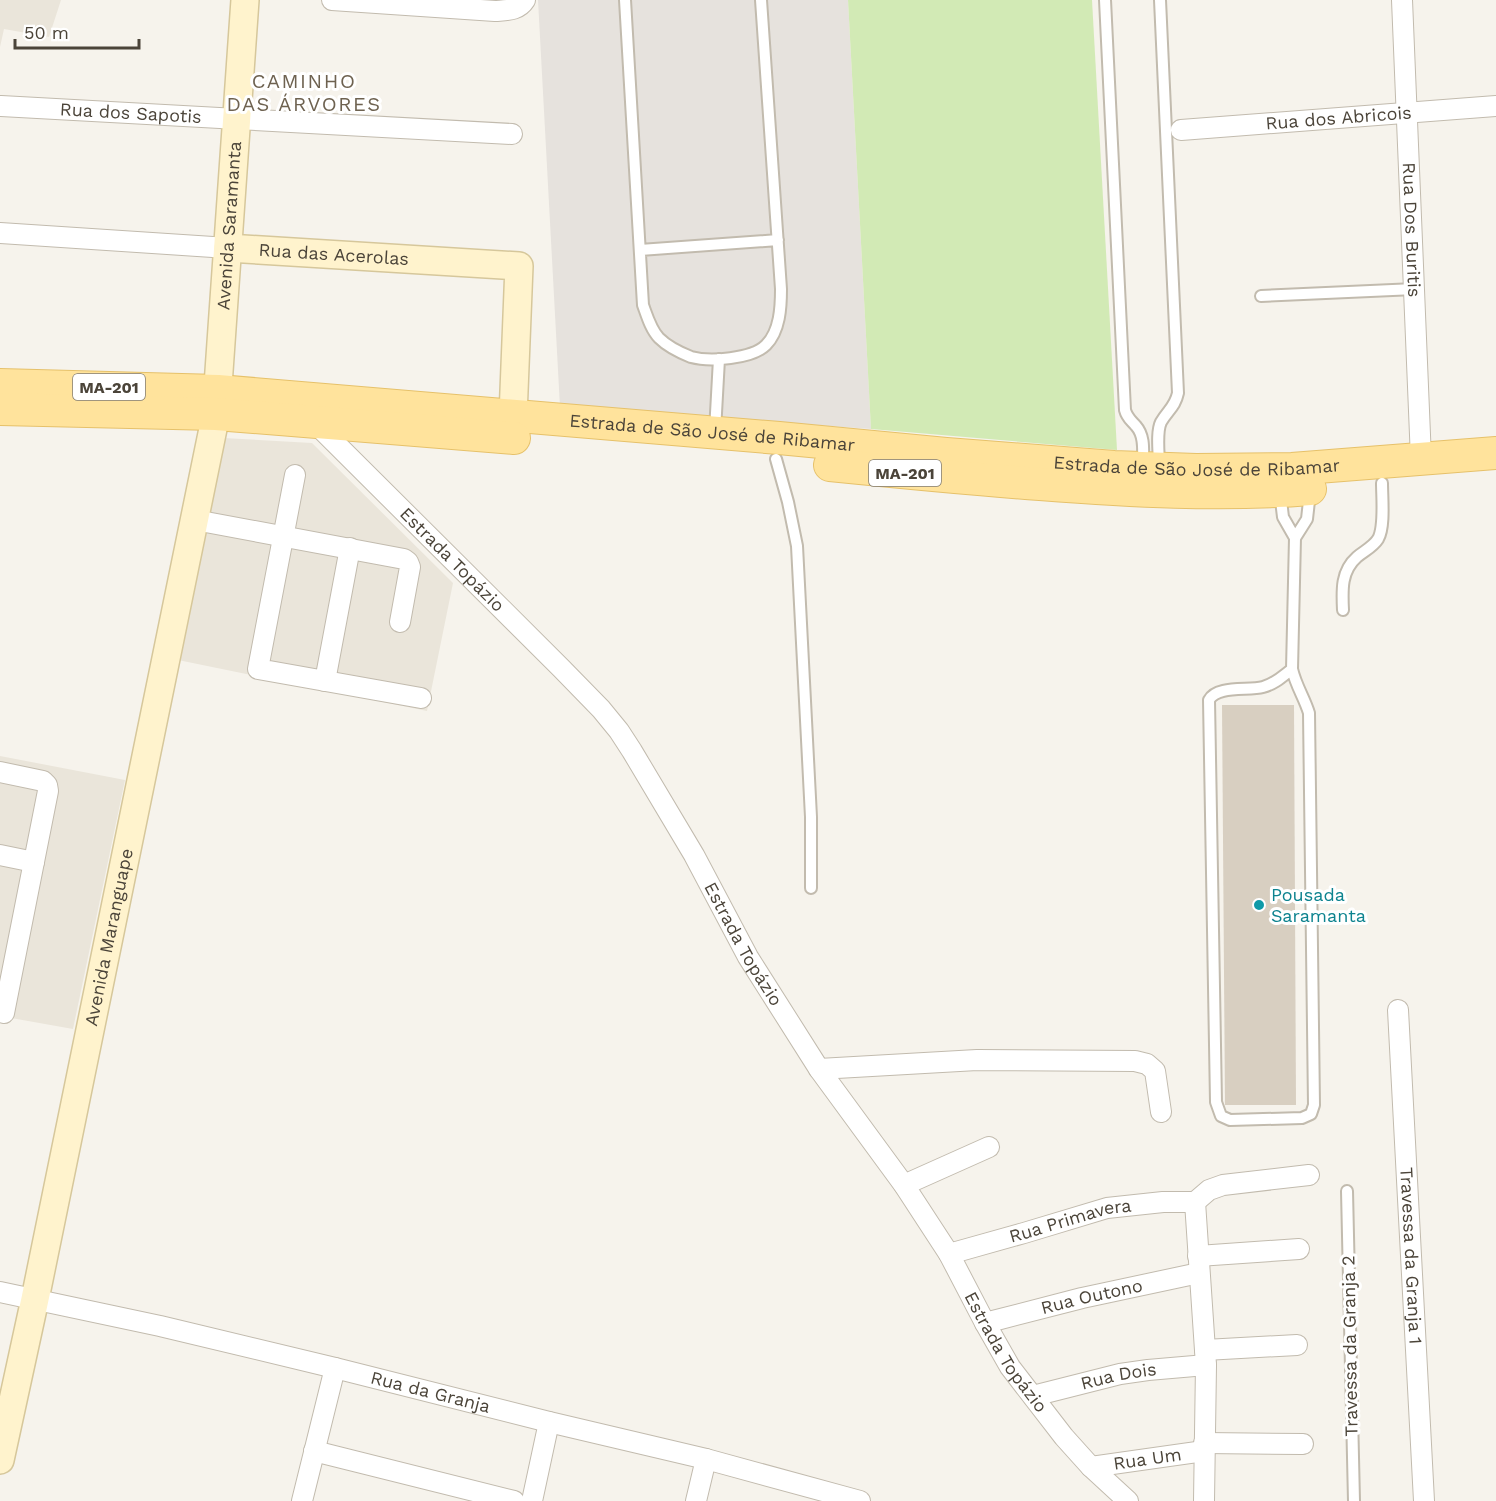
<svg xmlns="http://www.w3.org/2000/svg" width="1496" height="1501" viewBox="0 0 1496 1501" font-family="'Work Sans',sans-serif">
  <rect width="100%" height="100%" fill="#f6f3ec"/>
  <!-- residential -->
  <path fill="#eae5da" d="M0,0h61l-12,37 -45,-8 -4,18z
    M223,438l89,5 141,140 -26,128 -249,-51z
    M0,756l125,24 -52,249 -73,-13z"/>
  <!-- industrial -->
  <path fill="#e6e2dd" d="M538,0h310l23,429 -311,-22z"/>
  <!-- green -->
  <path fill="#d2eab5" d="M848,0h244l25,450 -246,-21z"/>
  <!-- building -->
  <path fill="#d8cfc1" d="M1222,705h72l2,400h-71z"/>
  <g fill="none" stroke-linecap="round" stroke-linejoin="round">
    <defs>
      <path id="lane" d="M625,0l18,305c4,11 8,25 16,33 8,8 22,15 32,19 19,5 61,2 75,-12 14,-14 15,-38 15,-56l-20,-289
        M1105,0l20,410c2,8 6,10 11,16 9,10 7,25 7,38
        M640,250l138,-10
        M1261,296l154,-7
        M715,431l4,-72
        M776,459l12,43 9,44 14,271v71
        M1159,465c0,-11 -3,-33 2,-43 7,-12 14,-15 17,-29l-18,-393
        M1280,492l3,25 12,21 -3,131c4,17 12,28 17,44l5,392 -3,9 -9,4 -72,2 -9,-4 -5,-14 -7,-402c8,-15 39,-9 54,-13 12,-3 20,-11 29,-18
        M1295,538l12,-19 3,-27
        M1343,610c-1,-20 -2,-39 14,-53 7,-6 16,-10 21,-18 7,-12 4,-41 4,-56
        M1347,1191l7,310"/>
      <g id="street">
        <path d="M332,0l163,11c12,-1 23,0 30,-11"/>
        <path id="s1" d="M1402,0l19,459"/>
        <path id="s2" d="M1,106l511,28"/>
        <path id="s3" d="M1181,130l315,-24"/>
        <path d="M0,233l228,15"/>
        <path id="s4" d="M314,422l247,246 40,41 18,22 13,20 62,104 54,102 71,112 85,116 45,69 36,69 25,44 54,70 27,30 37,34"/>
        <path d="M295,475l-37,194 163,29"/>
        <path d="M195,520l209,39 4,3 2,5 -10,55"/>
        <path d="M325,681l25,-133"/>
        <path d="M0,772l43,9 4,4 1,6 -44,222"/>
        <path d="M0,855l34,7"/>
        <path id="s5" d="M1398,1010l26,491"/>
        <path d="M819,1069l158,-9 158,1 12,3 8,7 6,41"/>
        <path d="M904,1185l85,-38"/>
        <path d="M1195,1202l11,163 -2,136"/>
        <path d="M1195,1202l14,-12 14,-5 86,-10"/>
        <path id="s6" d="M949,1254l75,-21 83,-25 56,-6h32"/>
        <path d="M1198,1256l101,-7"/>
        <path id="s7" d="M0,1292l160,34 175,42 214,54 157,37 154,42"/>
        <path id="s8" d="M985,1323l97,-25 117,-25"/>
        <path d="M1205,1350l92,-5"/>
        <path id="s9" d="M1033,1396l87,-22 28,-4 58,-5"/>
        <path d="M1204,1443l99,1"/>
        <path d="M314,1451l200,50"/>
        <path id="s10" d="M1091,1467l113,-16"/>
        <path d="M302,1501l33,-133"/>
        <path d="M532,1501l17,-79"/>
        <path d="M696,1501l10,-42"/>
      </g>
      <g id="secondary">
        <path id="s11" d="M228,248l291,18 -6,150"/>
        <path id="s12" d="M0,1460l35,-161 181,-885 29,-414"/>
      </g>
      <g id="primary">
        <path id="s13" d="M0,385l218,6 561,47 167,16 168,13 82,3 96,-1 204,-16"/>
        <path d="M0,409l216,5 298,24"/>
        <path d="M830,465c70,7 140,14 210,19 90,7 180,12 270,5"/>
      </g>
    </defs>
    <!-- lane casing -->
    <use href="#lane" stroke="#c2bbae" stroke-width="14"/>
    <!-- street casing -->
    <use href="#street" stroke="#c2bbae" stroke-width="22"/>
    <!-- secondary casing -->
    <use href="#secondary" stroke="#d6c79b" stroke-width="30"/>
    <!-- primary casing -->
    <use href="#primary" stroke="#e6c16a" stroke-width="34"/>
    <!-- lane -->
    <use href="#lane" stroke="#fff" stroke-width="10"/>
    <!-- street -->
    <use href="#street" stroke="#fff" stroke-width="20"/>
    <!-- secondary -->
    <use href="#secondary" stroke="#fff3cd" stroke-width="27"/>
    <!-- primary -->
    <use href="#primary" stroke="#ffe39c" stroke-width="32"/>
  </g>
  <!-- markers -->
  <circle fill="#0f9aa8" stroke="#fff" stroke-width="2" cx="1259" cy="905" r="6"/>
  <g text-anchor="middle" stroke-width="6" stroke-linejoin="round" paint-order="stroke">
    <!-- shield labels -->
    <g fill="#fff" stroke="#817c74" stroke-width="1.5">
      <rect x="73" y="374" width="72" height="26" rx="4.5"/>
      <rect x="869" y="460" width="72" height="26" rx="4.5"/>
    </g>
    <g font-size="16" font-weight="bold" fill="#4b4439">
      <text x="109" y="393">MA-201</text>
      <text x="905" y="479">MA-201</text>
    </g>
    <!-- street labels -->
    <g font-size="18" fill="#4b4439" stroke="#fff">
      <text dy="6" stroke="none"><textPath href="#s2" startOffset="130">Rua dos Sapotis</textPath></text>
      <text dy="6" stroke="none"><textPath href="#s3" startOffset="158">Rua dos Abricois</textPath></text>
      <text dy="6" stroke="none"><textPath href="#s12" startOffset="1257">Avenida Saramanta</textPath></text>
      <text dy="6" stroke="none"><textPath href="#s1" startOffset="230">Rua Dos Buritis</textPath></text>
      <text dy="6" stroke="none"><textPath href="#s11" startOffset="106">Rua das Acerolas</textPath></text>
      <text dy="6" stroke="none"><textPath href="#s13" startOffset="714">Estrada de São José de Ribamar</textPath></text>
      <text dy="6" stroke="none"><textPath href="#s13" startOffset="1200">Estrada de São José de Ribamar</textPath></text>
      <text dy="6" stroke="none"><textPath href="#s4" startOffset="195">Estrada Topázio</textPath></text>
      <text dy="6" stroke="none"><textPath href="#s12" startOffset="534">Avenida Maranguape</textPath></text>
      <text dy="6" stroke="none"><textPath href="#s4" startOffset="681">Estrada Topázio</textPath></text>
      <text dy="6" stroke="none"><textPath href="#s6" startOffset="126">Rua Primavera</textPath></text>
      <text dy="6" stroke="none"><textPath href="#s5" startOffset="246">Travessa da Granja 1</textPath></text>
      <text dy="6" stroke="none"><textPath href="#s8" startOffset="110">Rua Outono</textPath></text>
      <text transform="translate(1350 1346) rotate(-91)" y="6">Travessa da Granja 2</text>
      <text dy="6" stroke="none"><textPath href="#s4" startOffset="1167">Estrada Topázio</textPath></text>
      <text dy="6" stroke="none"><textPath href="#s9" startOffset="88">Rua Dois</textPath></text>
      <text dy="6" stroke="none"><textPath href="#s7" startOffset="442">Rua da Granja</textPath></text>
      <text dy="6" stroke="none"><textPath href="#s10" startOffset="57">Rua Um</textPath></text>
    </g>
    <!-- culture labels -->
    <g font-size="18" fill="#0d838f" stroke="#fff" text-anchor="start">
      <text x="1271" y="901">Pousada<tspan x="1271" dy="21">Saramanta</tspan></text>
    </g>
    <!-- neighbourhood labels -->
    <g font-size="20" letter-spacing="1.5" fill="#6e6250" stroke="#fff">
      <text x="304" y="88">CAMINHO<tspan x="304" dy="23">DAS ÁRVORES</tspan></text>
    </g>
  </g>
  <!-- scale -->
  <path d="M15 39v9h124v-9" fill="none" stroke="#4b4439" stroke-width="3"/>
  <text x="24" y="39" font-size="18" fill="#4b4439" stroke="#ffffff" stroke-width="4.5" paint-order="stroke">50 m</text>
</svg>
